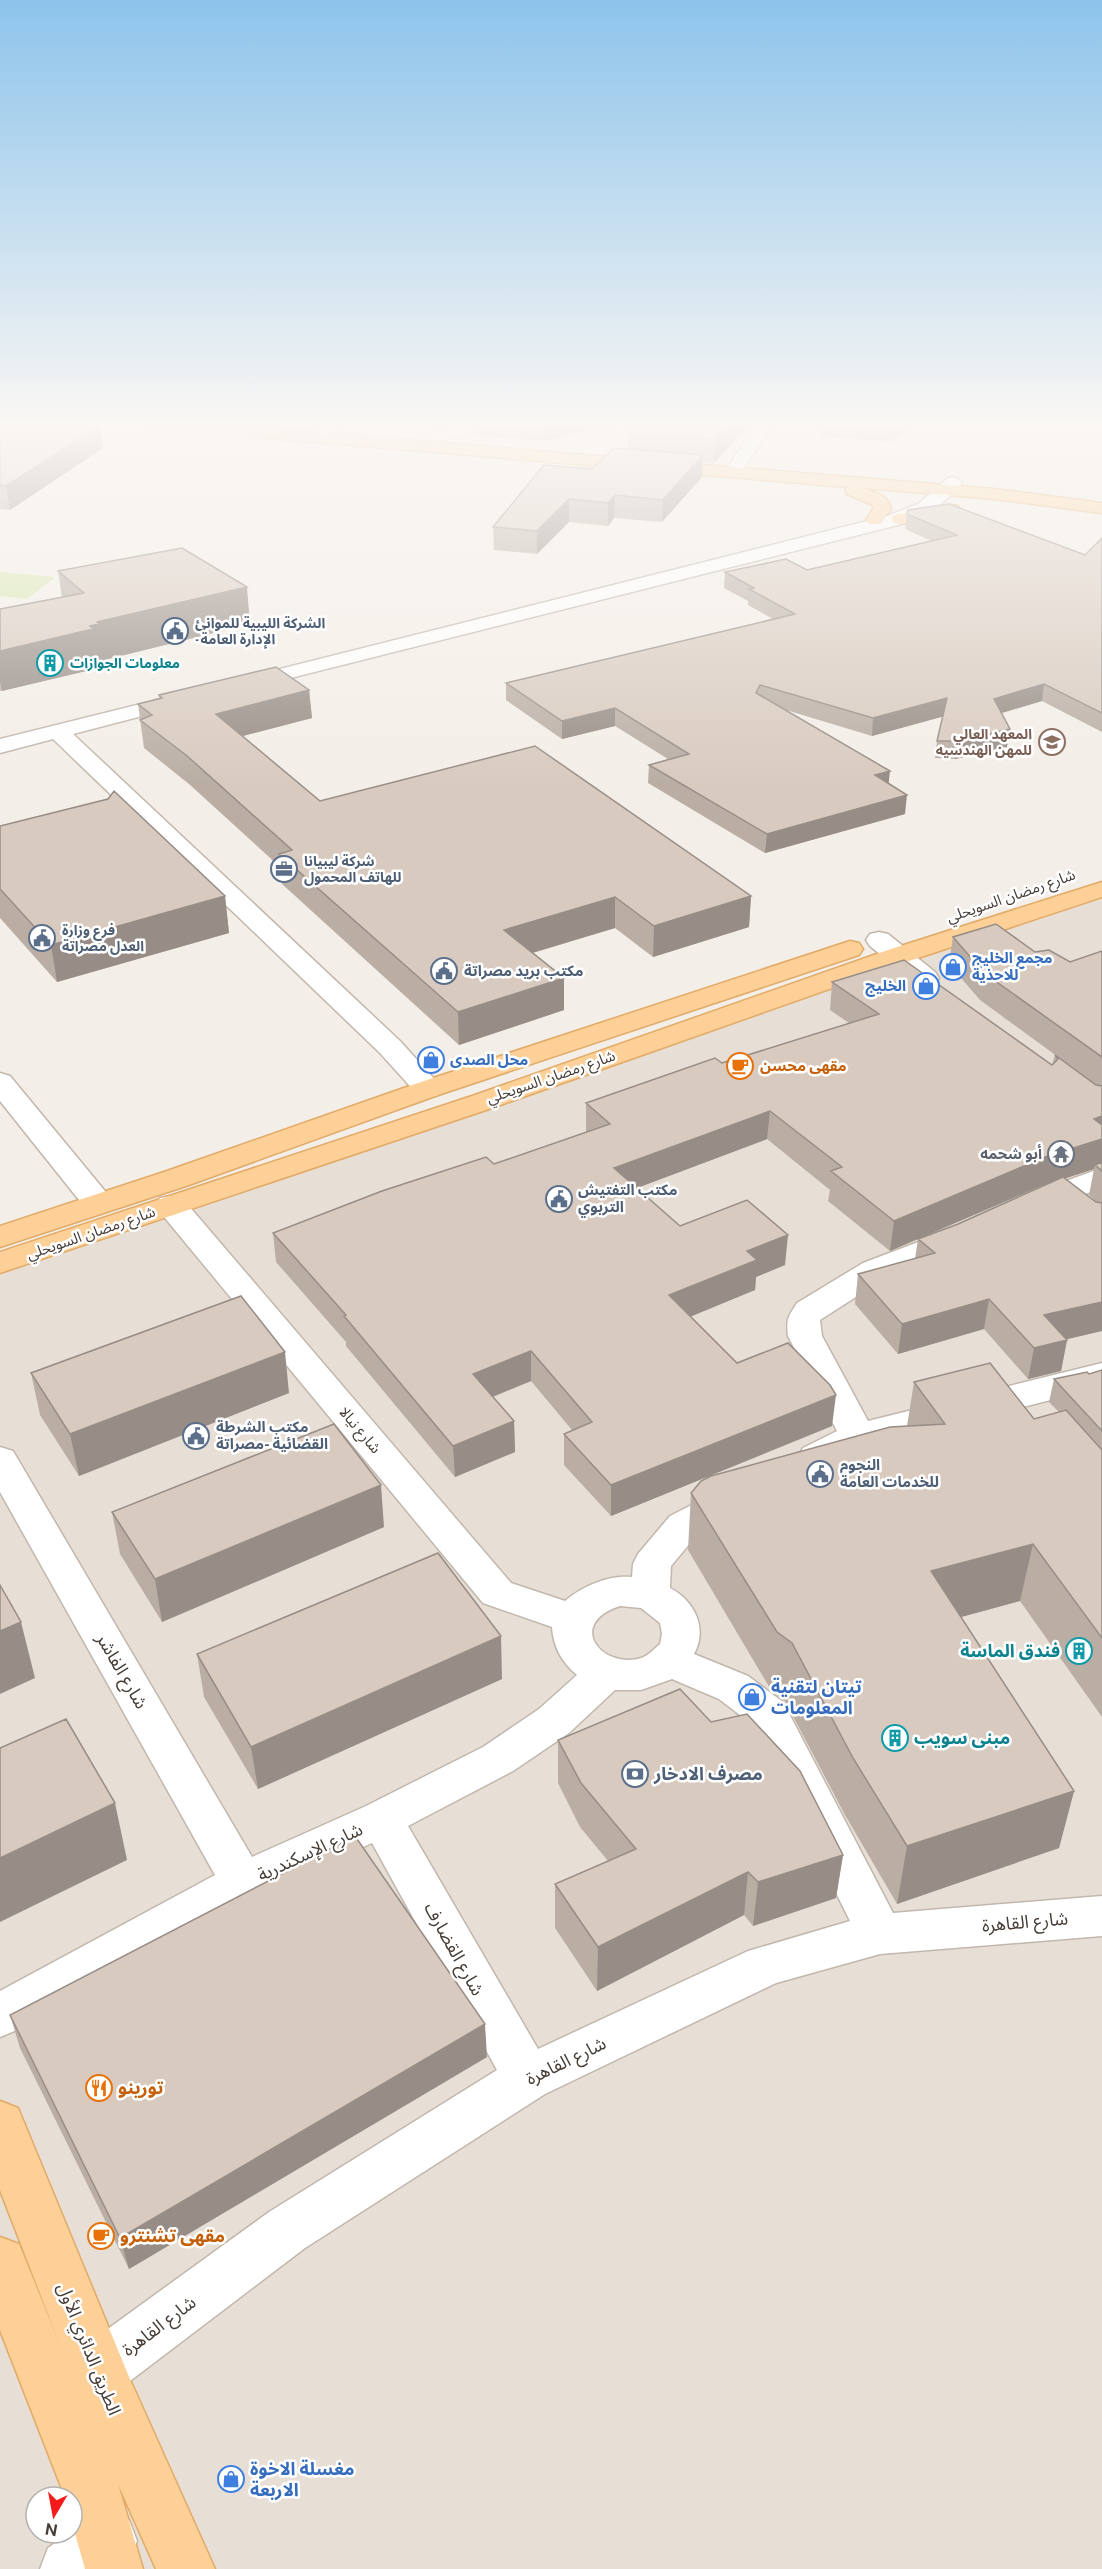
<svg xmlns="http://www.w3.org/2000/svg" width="1102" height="2569" viewBox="0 0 1102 2569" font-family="'Public Sans','Noto Sans Arabic',sans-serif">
  <rect width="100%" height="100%" fill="#f3eee7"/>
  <!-- residential -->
  <path fill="#e7dfd5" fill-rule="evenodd" d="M1102,888v1681h-1102v-1302zM36,2497h36v36h-36z"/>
  <!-- green -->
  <path fill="#d7e7b0" d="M0,572l55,5 -28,22 -27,-3z"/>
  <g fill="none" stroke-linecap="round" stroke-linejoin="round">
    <defs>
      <path id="minor" d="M323,424h17l-15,15h-12l-2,-3z
        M468,424h26l-2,3 -55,15 -8,-5 2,-3z
        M757,424h16l-34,51h-12l-2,-4z
        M954,477l8,5c-15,22 -39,35 -64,43l-655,165 -7,-2 -3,-4 3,-4 651,-164 31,-12 30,-26z
        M181,694l7,2 4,4 -4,4 -115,30 327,307 38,42 5,6 -5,6 -10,3 -10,-3 -38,-42 -327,-314 -53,14v-14z
        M879,932l9,2 47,38 4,6 -4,6 -9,2 -9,-2 -47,-38 -4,-6 4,-6z
        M0,1073l10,3 99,120 5,7 -5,7 -11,2 -11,-2 -87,-109z
        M1102,1168v20l-67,24 -11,-2 -5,-7 5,-7z
        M171,1196l11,2 329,385 54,18c18,-15 43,-26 67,-24l1,-13 5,-10 32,-38 47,-24 13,-4 13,4 6,9 -6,9 -47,26 -25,30 -1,22c25,13 38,41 24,66l54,22 35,26 110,211 209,-17v40l-222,18 -104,29 -231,111 -240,154 -200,152 -20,8 -20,-8 -8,-20 8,-20 204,-148 228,-142 -125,-227 -113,53 -242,134 -17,7v-46l215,-116 -215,-383v-45l13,4 239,406 114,-51 117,-59 56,-38 38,-34c-15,-12 -24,-29 -25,-48l-69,-24 -323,-391 -5,-7 5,-7zM620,1606l21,2 19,15 2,11 -2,10c-6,5 -12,12 -19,14 -39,12 -76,-34 -21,-52zM672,1679l47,20 34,26 97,196 -102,30 -210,98 -130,-223 105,-55 56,-38 46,-43h26z
        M958,1227l11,3 5,7 -5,7 -82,33 -67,43 2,16 46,85 234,-58v24l-233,59 -40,20 -13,4 -13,-4 -5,-9 5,-9 34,-17 -49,-95c-2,-17 0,-19 9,-33l66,-40z
        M108,2512l21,8 8,21 -8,21 -10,7h-79l8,-21 39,-28z"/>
      <path id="primary" d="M152,424h63l779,65 108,14v10l-108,-14 -131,-11c12,5 26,7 28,21l-10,15h-12l-3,-4 7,-11v-4l-26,-11 -2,-4 2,-3 -687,-58z
        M952,505l6,1 3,4 -3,4 -58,10 -6,-1 -3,-4 3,-4 6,-1z
        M1102,882v15l-196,65 -414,146 -492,165v-21l472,-156 416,-146z
        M850,941l9,2 4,6 -4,6 -421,140 -249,90 -189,62v-21l167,-55 251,-88z
        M0,2101l18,7 114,276 83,185h-59l-38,-85 25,85h-58l-13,-46v-26h-7l-65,-167v-93l19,7 41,101 -60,-155z"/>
    </defs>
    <!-- minor casing -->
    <use href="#minor" stroke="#c1b7ad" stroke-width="3"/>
    <!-- primary casing -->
    <use href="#primary" stroke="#e2aa66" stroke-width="3"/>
    <!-- minor -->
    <use href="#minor" fill="#fff" fill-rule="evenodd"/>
    <!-- primary -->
    <use href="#primary" fill="#fcd097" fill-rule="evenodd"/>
  </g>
  <!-- wall -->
  <path fill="#baaea4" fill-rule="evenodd" d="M0,424l100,2 3,22 -93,62 -10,-1z
    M473,424h140l-68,17 -72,-6z
    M638,424h106v6l-30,33 -11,-1 -1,15 -40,45 -48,-4 -6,8 -39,-4 -32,32 -43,-4 -1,-23 99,-58 36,-20v-16z
    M819,424h87l-6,13h-5l-3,5 -73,-6z
    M907,514l178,41 17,-17v194l-60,-31 -40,12 5,34 -52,12 -20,-1 2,-17 6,-25 -71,20 -86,-26 103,73 16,31 -140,39 -117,-70 1,-18 19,-6 -53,-33 -53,13 -56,-39v-17l267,-64 -25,-14v-4l-24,-13 1,-16 82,-2 125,-29 -27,-12z
    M58,571l192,53 -146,36 1,2 -7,2 1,4 -99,23v-82l62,-12z
    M309,690l3,28 -69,18 77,65 431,95 -2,31 -96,30 -38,-29 -82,25 31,57 -105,35 -177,-161 -2,-17 -91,-83 -45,-36 -6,-44 21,-5v-4z
    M0,826l225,70 4,37 -172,49 -57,-64z
    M953,937l82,15 35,10 32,-11v380l-36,8 1,1 -6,31 -33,8 -44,-50 -86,25 -43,-50 3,-30 57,-15 3,-20 40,-15 92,-41 -11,4 -149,64 -62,-50 2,-11 -63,-51 -130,49 43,38 105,39 -29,12 -1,13 -65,26 47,47 95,63 -221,90 -47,-51v-31l8,-4 -41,-49 -38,16 21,24 1,31 -60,25 -109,-131v-4l-70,-80 -3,-29 221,-69 92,-32v-29l136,-40 127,-40 -19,-13 2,-28 220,83 3,-10 29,21 -104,-76 -31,-36zM1094,1169l-5,26 9,8 -2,-1 -31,-24z
    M1102,1370v347l-82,-116 -59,16 113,174 -15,57 -162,56 -52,-89 -60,-114 -14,-11 -83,-140 3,-57 216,-67 7,-44 120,37 25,-7 -10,-10 5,-23 35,-5z
    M31,1373l258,20 -210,83 -39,-61z
    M112,1512l272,15 -222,95 -42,-68z
    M197,1654l305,25 -244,110 -54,-92z
    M711,1722l132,133 -7,43 -83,28 -9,-11 -147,76 -42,-63v-44l53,-23 -28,-34 -22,-44v-43z
    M10,2015l477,42 -358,212 -109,-221z"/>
  <!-- shaded-wall -->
  <path fill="#978d86" d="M545,424h68l-68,17z
    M730,424h14v6l-30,33 2,-23z
    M894,424h3l-2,13 -3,5z
    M901,424h5l-6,13z
    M100,426l3,22 -93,62 -4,-24z
    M703,455l-1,22 -40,45 1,-22z
    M615,495l-1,23 -6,8v-23z
    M569,499v23l-32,32v-23z
    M247,587l3,37 -146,36 1,2 -7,2 1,4 -97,23 -2,-9v-31l90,-25 7,-4z
    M1044,684l-2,17 -51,15 3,-17z
    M309,690l3,28 -93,24 -3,-28z
    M947,698l-2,18 -73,20 1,-18z
    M615,708v18l-53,13v-18z
    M1010,729l-3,18 -52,12 2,-18z
    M890,771l-2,18 -13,-14z
    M907,795l-2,19 -140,39 2,-19z
    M225,896l4,37 -172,49 -6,-37z
    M751,896l-2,31 -96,30 1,-31z
    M615,897v31l-110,33 -1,-31z
    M564,978v32l-105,35 -1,-33z
    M770,1111l-3,28 -154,58 1,-29z
    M1102,1116v51l-7,-2 -1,4 -55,18 -149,64 4,-30z
    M788,1235l-3,30 -29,12 -1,13 -87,36 1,-31 78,-44z
    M989,1299l-5,30 -86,25 4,-30z
    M1102,1302v29l-64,15 6,-31z
    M1067,1340l-6,31 -33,8 6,-31z
    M531,1351v30l-57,23 -1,-30z
    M285,1352l4,41 -210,83 -9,-42z
    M836,1395l-4,31 -221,90v-31z
    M514,1421l1,31 -60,25 -2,-31z
    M381,1485l3,42 -222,95 -7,-43z
    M1033,1544l-13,57 -99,27 10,-57z
    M21,1622l14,56 -35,16v-63z
    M501,1636l1,43 -244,110 -7,-42z
    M1074,1791l-15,57 -162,56 10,-58z
    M115,1803l12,57 -127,62v-64z
    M843,1855l-7,43 -83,28 5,-44z
    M748,1872l-4,43 -147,76 1,-44z
    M485,2024l2,33 -358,212 -9,-31z"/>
  <!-- building -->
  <path fill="#d8cabf" stroke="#978d86" stroke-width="1.5" d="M0,424h80l20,2 -94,60 -6,-1z
    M638,424h92l-14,16 -88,-7z
    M614,448l89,7 -40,45 -48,-5 -7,8 -39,-4 -32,32 -44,-4 51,-62 48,4z
    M949,504l136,51 17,-17v175l-58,-29 -50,15 16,30 -53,12h-20l10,-43 -74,20 -113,-33 -4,8 134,78 -15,4 32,20 -140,39 -118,-69 40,-11 -74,-46 -53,13 -56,-38 289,-69 -46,-25 5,-1 -29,-16 61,-13 21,11 150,-35 -50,-21 1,-4z
    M182,548l65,39 -150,35 2,2 -9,2 3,3 -93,22v-42l84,-16 -26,-22z
    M276,667l33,23 -93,24 104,87 215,-55 216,150 -97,30 -39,-29 -111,33 60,48 -106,34 -179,-158 13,-4 -106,-95 -46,-35 12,-5 -14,-11 24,-6 -3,-3z
    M114,791l111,105 -174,49 -51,-56v-63l108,-27z
    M996,924l39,28 14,-2 21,12 32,-11v106l-118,-84 -31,-36z
    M904,960l148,105 6,-6 -3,-4 41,30 6,1v30l-8,3 8,6v14l-57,18 -151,64 -63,-50 11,-4 -72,-56 -156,57 66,58 67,-26 41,35 -41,16 10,9 -88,35 68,68 51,-20 42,42 6,10 -225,90 -47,-51 28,-12 -61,-71 -58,23 41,47 -61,25 -109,-130 2,-1 -73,-82 109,-42 104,-34 8,7 116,-40 -24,-21 129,-45 7,5 157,-49 -47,-32z
    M1102,1162v9l-7,-6z
    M1063,1177l33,25 6,1v99l-58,13 23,25 -33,8 -45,-49 -87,25 -44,-50 77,-21 -17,-14 40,-15z
    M241,1296l44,56 -215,82 -39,-61z
    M990,1363l44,56 32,-9 36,40v188l-69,-94 -102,27 143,220 -167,55 -54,-88 -61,-115 -15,-11 -86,-139 10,-12 10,-5 179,-49 55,-3 -31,-42z
    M1102,1370v61l-48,-52 33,-7 2,2z
    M334,1424l47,61 -226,94 -43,-67z
    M438,1553l63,83 -250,111 -54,-93z
    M0,1585l21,37 -21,9z
    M680,1689l31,33 36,-8 53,57 43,84 -85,27 -10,-10 -150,75 -43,-63 81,-35 -55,-66 -23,-43z
    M66,1719l49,84 -115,55v-110z
    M355,1836l130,188 -365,214 -110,-223z"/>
  <!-- sky -->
  <linearGradient id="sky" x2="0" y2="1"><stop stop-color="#8dc4eb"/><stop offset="0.54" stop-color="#faf7f4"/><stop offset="1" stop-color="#faf7f4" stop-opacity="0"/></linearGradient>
  <rect width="1102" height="784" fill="url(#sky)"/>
  <!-- icons -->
  <defs>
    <symbol id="civic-ring" viewBox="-11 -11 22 22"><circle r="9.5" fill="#fff" stroke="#5c6f8a" stroke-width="1.5"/><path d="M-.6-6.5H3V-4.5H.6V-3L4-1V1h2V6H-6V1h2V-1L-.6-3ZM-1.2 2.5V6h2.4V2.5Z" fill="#5c6f8a"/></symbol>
    <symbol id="building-ring" viewBox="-11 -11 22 22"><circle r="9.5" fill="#fff" stroke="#0f9aa8" stroke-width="1.5"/><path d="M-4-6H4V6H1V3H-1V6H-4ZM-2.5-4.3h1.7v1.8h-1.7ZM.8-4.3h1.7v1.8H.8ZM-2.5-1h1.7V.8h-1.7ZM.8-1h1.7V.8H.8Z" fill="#0f9aa8"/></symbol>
    <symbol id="school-ring" viewBox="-11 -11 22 22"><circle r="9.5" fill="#fff" stroke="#8d6e63" stroke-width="1.5"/><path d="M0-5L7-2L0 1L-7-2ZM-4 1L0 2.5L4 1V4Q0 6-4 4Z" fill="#8d6e63"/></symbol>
    <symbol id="office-ring" viewBox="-11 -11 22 22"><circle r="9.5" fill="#fff" stroke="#5c6f8a" stroke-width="1.5"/><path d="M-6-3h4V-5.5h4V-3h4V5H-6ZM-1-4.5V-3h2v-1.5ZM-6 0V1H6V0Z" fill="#5c6f8a"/></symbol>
    <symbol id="shop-ring" viewBox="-11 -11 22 22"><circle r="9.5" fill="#fff" stroke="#3f7fe0" stroke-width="1.5"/><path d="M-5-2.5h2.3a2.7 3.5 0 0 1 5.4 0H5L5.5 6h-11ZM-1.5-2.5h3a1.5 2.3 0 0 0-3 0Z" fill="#3f7fe0"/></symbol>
    <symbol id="cafe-ring" viewBox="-11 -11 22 22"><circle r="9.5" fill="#fff" stroke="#e8710a" stroke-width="1.5"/><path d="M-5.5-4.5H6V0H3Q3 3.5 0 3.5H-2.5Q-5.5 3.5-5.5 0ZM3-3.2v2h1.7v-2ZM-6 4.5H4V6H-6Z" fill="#e8710a"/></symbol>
    <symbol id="temple-ring" viewBox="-11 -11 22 22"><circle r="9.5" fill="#fff" stroke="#6b7280" stroke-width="1.5"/><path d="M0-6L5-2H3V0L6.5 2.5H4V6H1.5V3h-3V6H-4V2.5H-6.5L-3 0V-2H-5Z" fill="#6b7280"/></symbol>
    <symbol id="bank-ring" viewBox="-11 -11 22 22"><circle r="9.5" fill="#fff" stroke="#5c6f8a" stroke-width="1.5"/><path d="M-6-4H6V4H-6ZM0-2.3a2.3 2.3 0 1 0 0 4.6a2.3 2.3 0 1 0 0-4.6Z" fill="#5c6f8a"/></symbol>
    <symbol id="restaurant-ring" viewBox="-11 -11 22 22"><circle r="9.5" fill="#fff" stroke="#e8710a" stroke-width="1.5"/><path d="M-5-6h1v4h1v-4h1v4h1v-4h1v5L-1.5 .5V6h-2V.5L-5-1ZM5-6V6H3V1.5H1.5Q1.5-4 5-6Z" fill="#e8710a"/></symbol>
  </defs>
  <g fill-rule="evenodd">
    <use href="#civic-ring" x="160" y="616" width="30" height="30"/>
    <use href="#building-ring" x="35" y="648" width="30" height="30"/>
    <use href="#school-ring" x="1037" y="727" width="30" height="30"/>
    <use href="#office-ring" x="269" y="854" width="30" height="30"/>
    <use href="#civic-ring" x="27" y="923" width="30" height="30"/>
    <use href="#shop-ring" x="938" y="952" width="30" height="30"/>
    <use href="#civic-ring" x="429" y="956" width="30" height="30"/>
    <use href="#shop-ring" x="911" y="971" width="30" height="30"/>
    <use href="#shop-ring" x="416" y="1045" width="30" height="30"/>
    <use href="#cafe-ring" x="725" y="1051" width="30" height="30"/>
    <use href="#temple-ring" x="1046" y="1139" width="30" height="30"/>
    <use href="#civic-ring" x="544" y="1184" width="30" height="30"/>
    <use href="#civic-ring" x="181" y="1421" width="30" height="30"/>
    <use href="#civic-ring" x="805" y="1459" width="30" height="30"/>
    <use href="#building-ring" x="1064" y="1636" width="30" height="30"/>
    <use href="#shop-ring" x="737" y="1682" width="30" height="30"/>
    <use href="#building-ring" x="880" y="1723" width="30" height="30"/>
    <use href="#bank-ring" x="620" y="1759" width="30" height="30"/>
    <use href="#restaurant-ring" x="84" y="2073" width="30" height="30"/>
    <use href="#cafe-ring" x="86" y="2221" width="30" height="30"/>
    <use href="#shop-ring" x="216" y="2464" width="30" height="30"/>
  </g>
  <g text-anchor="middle" stroke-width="5" stroke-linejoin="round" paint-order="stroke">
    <!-- far-service labels -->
    <g font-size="14" font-weight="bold" fill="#4e5e75" stroke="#fff" text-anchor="start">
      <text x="195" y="628">الشركة الليبية للموانئ<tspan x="195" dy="16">-الإدارة العامة</tspan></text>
      <text x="304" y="866">شركة ليبيانا<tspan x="304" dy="16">للهاتف المحمول</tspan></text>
      <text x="62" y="935">فرع وزارة<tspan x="62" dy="16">العدل مصراتة</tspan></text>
    </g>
    <!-- far-culture labels -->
    <g font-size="14" font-weight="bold" fill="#0d838f" stroke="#fff" text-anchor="start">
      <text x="70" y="668">معلومات الجوازات</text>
    </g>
    <!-- far-education labels -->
    <g font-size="14" font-weight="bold" fill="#785e54" stroke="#fff" text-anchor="end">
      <text x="1032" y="739">المعهد العالي<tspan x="1032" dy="16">للمهن الهندسيه</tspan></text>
    </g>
    <!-- street labels -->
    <g font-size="15" fill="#463d36" stroke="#fff">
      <text transform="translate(1011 896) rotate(-19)" y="5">شارع رمضان السويحلي</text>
      <text transform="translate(551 1077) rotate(-19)" y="5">شارع رمضان السويحلي</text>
      <text transform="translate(91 1233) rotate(-19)" y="5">شارع رمضان السويحلي</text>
      <text transform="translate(360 1430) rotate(50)" y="5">شارع نيالا</text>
    </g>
    <!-- shop labels -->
    <g font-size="15" font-weight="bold" fill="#366cbe" stroke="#fff" text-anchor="start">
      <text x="972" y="963">مجمع الخليج<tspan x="972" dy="17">للاحذية</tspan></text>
      <text x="906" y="991" text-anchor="end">الخليج</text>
      <text x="450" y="1065">محل الصدى</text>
    </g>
    <!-- service labels -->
    <g font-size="15" font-weight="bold" fill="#4e5e75" stroke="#fff" text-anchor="start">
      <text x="464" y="976">مكتب بريد مصراتة</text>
      <text x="578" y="1195">مكتب التفتيش<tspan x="578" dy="17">التربوي</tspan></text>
      <text x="216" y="1432">مكتب الشرطة<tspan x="216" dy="17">القضائية -مصراتة</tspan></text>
      <text x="840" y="1470">النجوم<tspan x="840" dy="17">للخدمات العامة</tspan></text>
    </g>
    <!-- food labels -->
    <g font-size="15" font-weight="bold" fill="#c56008" stroke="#fff" text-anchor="start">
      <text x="760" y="1071">مقهى محسن</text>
    </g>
    <!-- worship labels -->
    <g font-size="15" font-weight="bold" fill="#5b616d" stroke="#fff" text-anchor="end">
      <text x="1042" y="1159">أبو شحمه</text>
    </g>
    <!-- near-culture labels -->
    <g font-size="18" font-weight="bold" fill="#0d838f" stroke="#fff" text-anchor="end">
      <text x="1060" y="1657">فندق الماسة</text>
      <text x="914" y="1744" text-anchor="start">مبنى سويب</text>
    </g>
    <!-- near-street labels -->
    <g font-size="18" fill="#463d36" stroke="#fff">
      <text transform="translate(122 1671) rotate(60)" y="6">شارع الفاشر</text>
      <text transform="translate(310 1852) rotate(-25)" y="6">شارع الإسكندرية</text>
      <text transform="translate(1025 1922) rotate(-5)" y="6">شارع القاهرة</text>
      <text transform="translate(454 1949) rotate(61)" y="6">شارع القضارف</text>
      <text transform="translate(566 2061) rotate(-26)" y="6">شارع القاهرة</text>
      <text transform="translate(159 2326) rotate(-37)" y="6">شارع القاهرة</text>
      <text transform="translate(89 2349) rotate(68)" y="6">الطريق الدائري الأول</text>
    </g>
    <!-- near-shop labels -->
    <g font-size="18" font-weight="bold" fill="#366cbe" stroke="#fff" text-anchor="start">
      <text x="771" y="1693">تيتان لتقنية<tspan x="771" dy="21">المعلومات</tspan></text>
      <text x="250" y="2475">مغسلة الاخوة<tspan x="250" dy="21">الاربعة</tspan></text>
    </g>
    <!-- near-service labels -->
    <g font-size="18" font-weight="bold" fill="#4e5e75" stroke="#fff" text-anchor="start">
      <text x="654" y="1780">مصرف الادخار</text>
    </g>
    <!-- near-food labels -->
    <g font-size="18" font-weight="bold" fill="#c56008" stroke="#fff" text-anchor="start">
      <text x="118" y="2094">تورينو</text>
      <text x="120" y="2242">مقهى تشنترو</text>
    </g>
  </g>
  <!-- north arrow -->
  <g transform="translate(54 2515) rotate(190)"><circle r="28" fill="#ffffff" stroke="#b5b1af" stroke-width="1.5"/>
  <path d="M0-4.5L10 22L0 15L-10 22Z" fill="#f61b1b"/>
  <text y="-9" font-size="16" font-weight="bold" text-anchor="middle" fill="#463d36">N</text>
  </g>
</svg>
